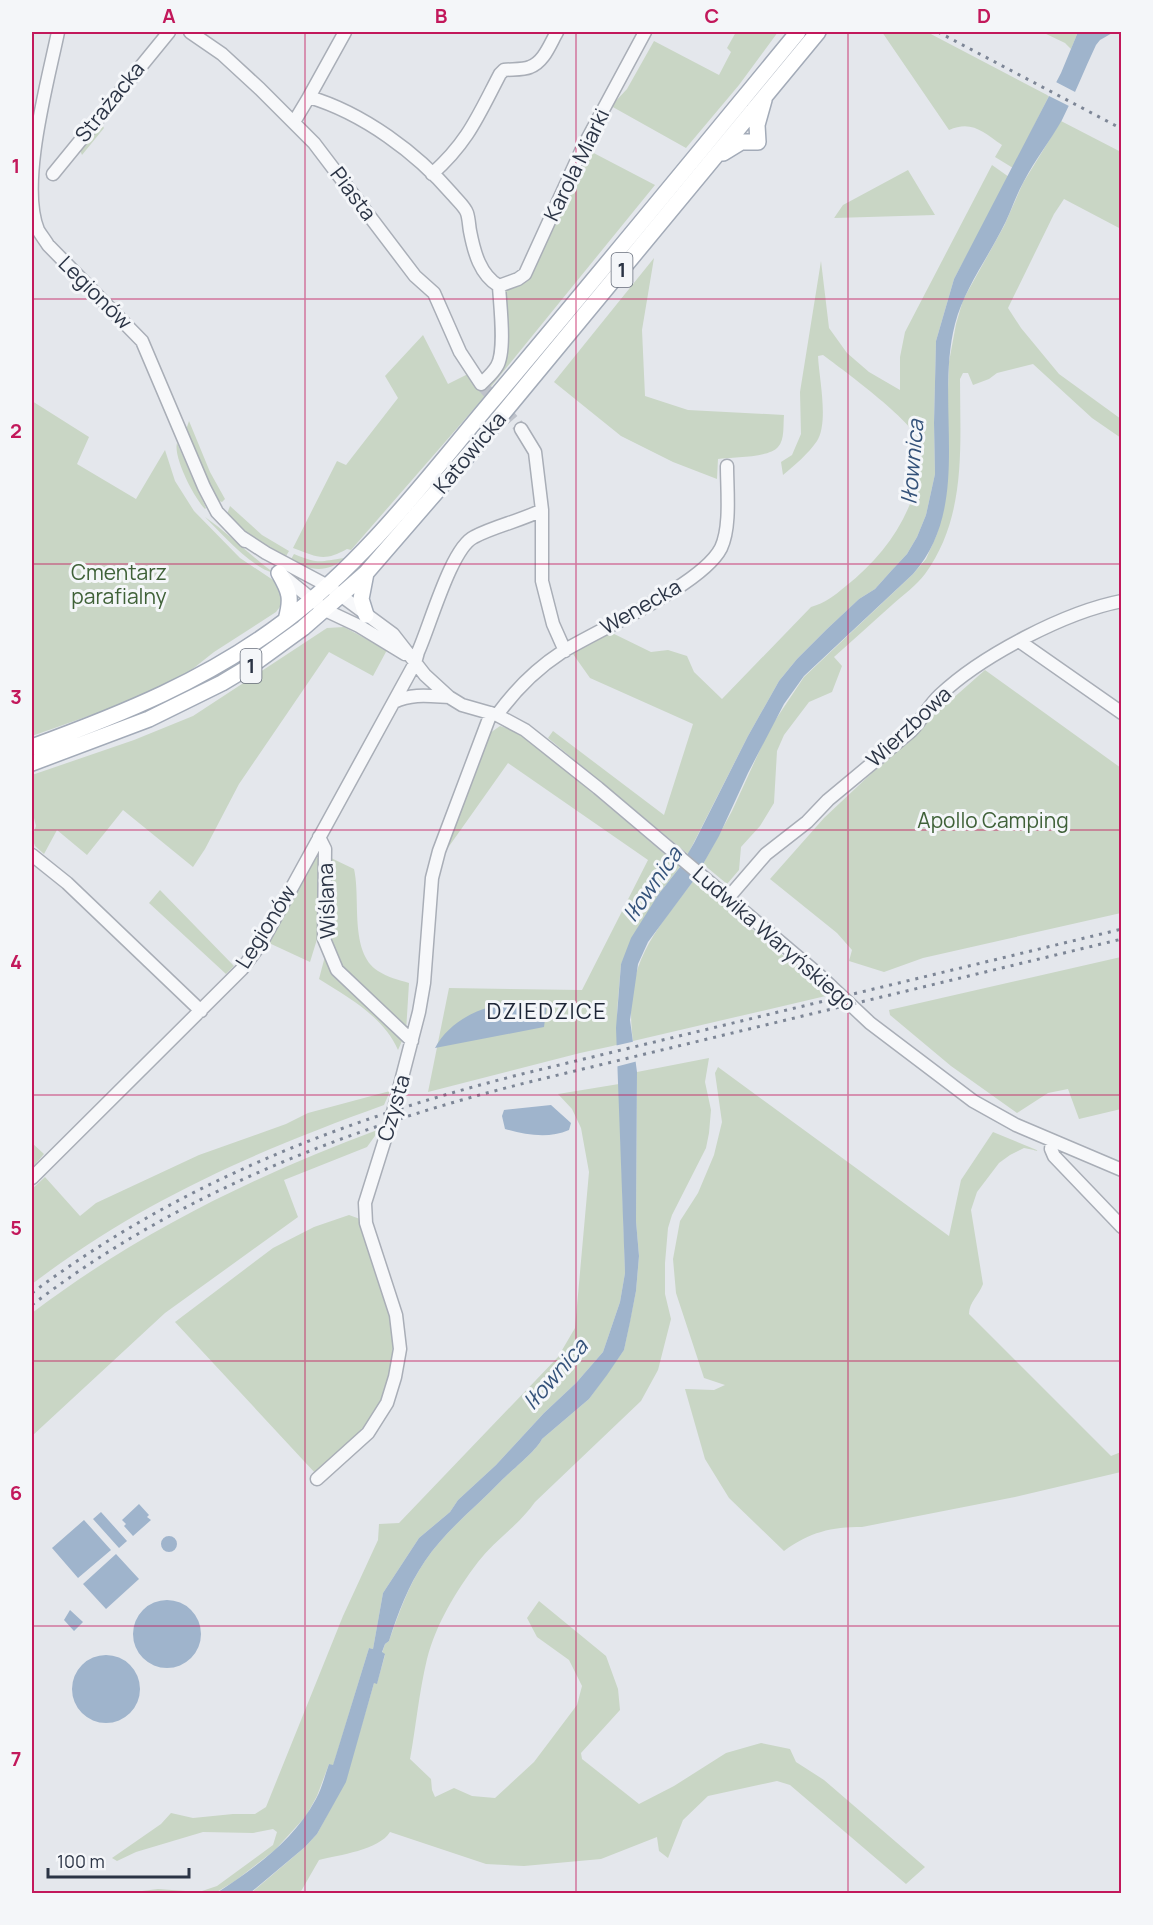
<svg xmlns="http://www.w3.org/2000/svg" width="1153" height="1925" viewBox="0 0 1153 1925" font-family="Manrope,sans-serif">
  <rect width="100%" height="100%" fill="#e4e7ec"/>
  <!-- green -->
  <path fill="#c9d6c5" d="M736,32h42l-39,53 -53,63 -75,-42 16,-17 27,-48 65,34 12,-23 -4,-4z
    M882,32h45l122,64 -36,72 -18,-11 7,-12c-19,-13 -30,-25 -53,-15z
    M1042,32h36l-7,17 -6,-6z
    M1061,121l60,31v77l-57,-30 -10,15 -46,94 13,20 38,46 62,45v19l-29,-20 -59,-54 -36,9 -8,6 -16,6 -5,-12h-5l-3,6c0,67 7,137 -35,195 -8,11 -22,21 -33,31 -19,17 -38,34 -58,52l8,9 -10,26 -23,10 -25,33 -7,16 -3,52 -14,23 -19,21 -2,23 -12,14 -24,-20 29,-53 38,-83 34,-51 109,-103 13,-15 11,-25 7,-28 5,-144 7,-38 7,-24 41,-74 19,-43z
    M101,123l3,5 -22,27 -2,-5z
    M586,149l69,36 -166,204 -3,-5 15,-18 2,-73 2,-4 19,-8z
    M992,165l17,12 -55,102 -18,62 -2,82 1,51 -9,41 -9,22 -10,17 -15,16 -17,19 -16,10 -32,30 -30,30 -18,22 -31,55 -60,118 -140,-116 5,-7 111,84 29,-91 -103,-46 -17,-24 35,-23 43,21 17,-2 19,6 7,16 28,27 89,-92c14,-4 23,-11 35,-21 38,-30 68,-71 74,-121 1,-5 3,-13 2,-18 -3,-22 -79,-77 -99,-92l-5,1c1,22 11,66 -1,85 -9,13 -22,24 -34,34l-2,-13 11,-7 9,-21 -1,-42 21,-131 8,67 18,25 22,19 31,18v-33l5,-25z
    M908,170l27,45 -101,3 9,-13z
    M654,258l-12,72 3,66 43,14 96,5c-1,9 1,25 -6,32 -9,11 -46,10 -60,12l-1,20 -44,-17 -52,-26 -67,-54z
    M423,335l25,49 22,-11 16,22 -135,155 -4,-1c-23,13 -30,8 -54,-1l44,-87 9,4 52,-67 -13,-22z
    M32,401l57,36 -12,27 59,35 29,-49 10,31 19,30 46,47 36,24 6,10 1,11 -7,9 -62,40 -29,23 -74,33 -79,28z
    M189,421l21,51 15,27 -3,3 -3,-1 -11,-20 -22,-51z
    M177,443l29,65 -1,1c-11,-11 -32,-52 -28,-66z
    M230,506l32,29 27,16 -4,7 -38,-24 -20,-20z
    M205,517c24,17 45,38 69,56 -22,-5 -52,-39 -69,-56z
    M294,554c27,11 25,7 51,4 -19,16 -34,12 -55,3z
    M344,627l43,23 -14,26 -44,-24 -90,132 -34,65 -12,18 -70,-57 -36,45 -30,-25 -13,24 -9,-8 -3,-8 4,-12 -4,-16v-35l102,-35 59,-24 134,-88z
    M985,670l136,98v145l-198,45 -39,14 -35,-11 3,-11 -15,-17 -67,-54 54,-61 101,-95z
    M500,726l15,5 28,20 137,116 -22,28 -37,69 -4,48v33l-37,8 -152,39 21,-104 133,2 66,-130 -140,-97 -63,89 45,-119z
    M316,856l3,3 -1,77 -8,26 -41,-19z
    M331,858l23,11c7,30 -5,83 24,102 9,6 21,9 31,12l-3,49 -8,18c-15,-34 -49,-52 -79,-71l10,-38z
    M694,880l136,115 -197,46c-10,-76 19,-105 61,-161z
    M160,890l74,76 -8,8 -77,-71z
    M1121,957v152l-42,10 -11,-30 -20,4 -31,20 -66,-47 -61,-51 -1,-5z
    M709,1058l-4,24 6,28 -2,23 -3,15 -34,67 -4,13 -3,35v31l6,25 -13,51 -17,31 -106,101c-16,23 -40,38 -57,60 -22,29 -42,62 -51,97 -8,33 -11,67 -17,100l21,20 1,11 3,7 19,-9 18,8 23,2 39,-36 43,-57 5,-19 -13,-26 -32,-23 -10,-19 12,-17 67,55 12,33 2,21 -39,43 1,6 57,45 35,-18 52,-33 35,-10 29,6 6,13 28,18 101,87 -19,17 -116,-99 -13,-4 -69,15 -25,24 -15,38 -9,-7 -2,-14 -56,22 -77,7 -38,-2 -96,-32c-11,18 -51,23 -71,28l-19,33 -50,1 55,-47 12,-13 28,-52 29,-99h3l8,-28 -3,-2 3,-9 4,-3c10,-28 19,-55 36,-80 20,-30 51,-54 76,-80 11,-11 35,-30 41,-42l47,-40 35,-49 12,-59 3,-35 -3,-35 1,-149z
    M718,1067l231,169 12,-56 32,-48 46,19 -15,-3 -14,7 -11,8 -22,29 -6,18 12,74c-4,11 -14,18 -14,30l142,142 10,-4v20l-106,25 -153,30c-31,0 -52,5 -78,24l-55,-53 -24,-39 -20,-70 29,1 11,-5 -21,-7 -28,-85 -3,-34 7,-38 18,-28 16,-38 8,-33 -7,-49z
    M619,1084l6,189 -5,29 -17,50 -27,31 -32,30 -48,52 -38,35 -8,12 -31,26 -36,55 -10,56 -4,-1 -36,118 -4,-2 -12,32 -11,20 -31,34 -40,31 -20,12h-89l32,-4 41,3 18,-6 56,-41 4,-13 -4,-3 -20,4 -50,-1 -67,20 -19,9 -5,-3 49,-34 10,-11 22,5 40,-4h22l11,-7 77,-191 35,-76 1,-16 20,-1 159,-166 17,-29 14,-156 -8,-44 -9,-19 -14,-15z
    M390,1091l-6,14c-130,47 -241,95 -352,179v-95l13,-12 35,39 16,-13 103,-48 87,-31 22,-11z
    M380,1129l-13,18 -83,33 14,37 -133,96 -133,123v-123c107,-81 222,-137 348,-184z
    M32,1143l12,11 -12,14z
    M349,1215l11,4 28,88 6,34 -6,39 -8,27 -18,25 -46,42 -141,-152 98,-74 41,-21z"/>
  <!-- water -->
  <path fill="#9fb4cc" d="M1078,32h36l-14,8 -4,5c-12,25 -22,51 -34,75 -12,21 -27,40 -38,61 -9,16 -14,34 -23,50 -16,31 -37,59 -46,93 -21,82 19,181 -42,250l-109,102 -20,28 -36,69 -29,63 -25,44 -46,62 -10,22 -8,56 7,52 -1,149 3,35 -3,35 -6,31 -6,28 -17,25 -18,24 -47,40c-6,12 -30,31 -41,42 -25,26 -56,50 -76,80 -17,25 -27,52 -36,80l-4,3 -3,8 3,2 -8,30 -3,-1 -28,99 -29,52 -12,13 -55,46 -35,1c39,-25 79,-54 101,-95 6,-11 9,-24 13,-35l4,1 36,-117 4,1 10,-56 36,-55 31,-26 8,-12 38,-35 48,-52 32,-30 27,-31 17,-50 5,-29 -9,-245 5,-64 10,-26 27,-43 22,-28 14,-24 54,-107 31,-55 18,-22 30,-30 32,-30 16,-10 17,-19 15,-16 10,-17 9,-22 9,-41 -1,-51 2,-82 18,-62 107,-206z
    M547,1004l-3,23 -109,21c11,-21 33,-35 55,-41 16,-4 41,-2 57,-3z
    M551,1105l20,18 -2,7c-21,9 -42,5 -64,-1l-3,-13 2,-6z
    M139,1504l10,11 -2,2 4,3 -18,16 -9,-10 2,-2 -4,-4z
    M101,1512l26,29 -8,7 -26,-29z
    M84,1520l27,30 -33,28 -26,-30z
    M161 1544a8 8 0 1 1 16 0a8 8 0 1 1-16 0Z
    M116,1554l23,25 -33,30 -23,-25z
    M133 1634a34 34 0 1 1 68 0a34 34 0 1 1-68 0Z
    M70,1610l13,12 -9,9 -10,-11z
    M72 1689a34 34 0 1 1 68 0a34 34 0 1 1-68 0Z"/>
  <!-- pier -->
  <path fill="#e4e7ec" d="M1054,81l23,12 -6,14 -24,-12z
    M636,1041l2,20 -23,6 -1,-21z"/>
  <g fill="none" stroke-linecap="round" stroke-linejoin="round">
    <!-- minor-tunnel -->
    <path stroke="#bfc3cb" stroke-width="12" stroke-dasharray="12 6" stroke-linecap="butt" d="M481,384l40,45"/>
    <defs>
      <path id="minor" d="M58,32c-10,49 -39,152 -20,198 3,5 7,10 10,15l94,96 62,146 13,25 28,29
        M190,32l32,22 38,35 54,54 101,133 19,17 26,59 21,32c6,-6 12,-11 16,-18 9,-15 3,-61 2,-80
        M309,97l36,-65
        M294,122l15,-25c54,16 108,56 144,98 4,5 12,12 14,18 2,6 2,13 3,18 4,21 10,44 29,55l19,-7 7,-5 57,-125 63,-117
        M53,174l116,-142
        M432,174c36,-32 46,-58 68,-100l4,-4c8,-1 19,0 26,-3 14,-5 20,-23 27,-35
        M521,429l14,23 7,58v71l11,43 12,27
        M240,536l26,17 62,33 65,48 32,41 24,22 13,8 35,10 28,15 73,58 220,186 52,49 103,78 43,24 106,45
        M282,575l43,35 34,16 46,28
        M1019,641l103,72
        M394,702c18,-9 36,-6 55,-5
        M497,715c18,-25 39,-46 65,-63 39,-24 140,-67 159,-104 10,-21 6,-58 6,-82
        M319,837l6,12 -1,90 13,31 75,71
        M32,855l35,28 134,128
        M728,898l38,-44 41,-32 21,-22 83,-69c11,-11 17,-25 29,-36 41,-39 125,-83 182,-94
        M1052,1141l-1,8 3,7 68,71
        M32,1178l210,-209 20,-27 153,-279 3,-11c12,-26 33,-104 56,-115 21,-11 46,-16 68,-27
        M317,1479l51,-46 19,-30 8,-26 5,-28 -4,-34 -30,-92 -1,-20 26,-83 28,-108 5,-29 8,-105 7,-27 52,-138"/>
      <path id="major" d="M723,153l18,-11h17l-1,-17 7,-25
        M279,573c11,19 13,25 7,47
        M366,615l-5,-16 5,-26
        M32,747c90,-33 175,-67 253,-126 79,-59 139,-139 202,-214 105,-124 208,-250 311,-375
        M32,763l117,-44 73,-36 30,-18 51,-37 63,-55 110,-127 342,-414"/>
    </defs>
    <!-- minor casing -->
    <use href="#minor" stroke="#a9aeb7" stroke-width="15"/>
    <!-- major casing -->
    <use href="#major" stroke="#a3abb8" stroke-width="18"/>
    <!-- minor -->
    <use href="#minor" stroke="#f7f8fa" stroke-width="12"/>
    <!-- major -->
    <use href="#major" stroke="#fff" stroke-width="15"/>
    <!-- rail -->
    <path stroke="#7d8696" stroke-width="3" stroke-dasharray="3 6" stroke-linecap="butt" d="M938,32l184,97
      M32,1293c148,-111 312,-174 490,-219l600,-145
      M32,1305c146,-112 315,-177 493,-222l597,-144"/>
  </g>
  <!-- grid -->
  <path fill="none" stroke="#c2185b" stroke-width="1.5" stroke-opacity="0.55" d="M305,32v1862M576,32v1862M848,32v1862M32,299h1090M32,564h1090M32,830h1090M32,1095h1090M32,1361h1090M32,1626h1090"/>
  <g text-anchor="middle" stroke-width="6" stroke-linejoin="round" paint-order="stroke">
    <!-- shield labels -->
    <g fill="#f4f6f9" stroke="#676e7b" stroke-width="1.5">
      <rect x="611.5" y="253" width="21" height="34" rx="4.5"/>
      <rect x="240.5" y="649" width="21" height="34" rx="4.5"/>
    </g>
    <g font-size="20" font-weight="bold" fill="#2b3445">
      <text x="622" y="277">1</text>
      <text x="251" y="673">1</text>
    </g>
    <!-- street labels -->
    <g font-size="21" fill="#2b3445" stroke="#f4f6f9">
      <text transform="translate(110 102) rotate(-51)" y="7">Strażacka</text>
      <text transform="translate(577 165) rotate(-64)" y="7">Karola Miarki</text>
      <text transform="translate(353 194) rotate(53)" y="7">Piasta</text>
      <text transform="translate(95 293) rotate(45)" y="7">Legionów</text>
      <text transform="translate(470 453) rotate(-50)" y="7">Katowicka</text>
      <text transform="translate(641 607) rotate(-30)" y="7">Wenecka</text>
      <text transform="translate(909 727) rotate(-43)" y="7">Wierzbowa</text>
      <text transform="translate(327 901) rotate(-92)" y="7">Wiślana</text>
      <text transform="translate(266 927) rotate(-58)" y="7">Legionów</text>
      <text transform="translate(774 939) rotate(41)" y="7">Ludwika Waryńskiego</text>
      <text transform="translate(394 1108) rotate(-74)" y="7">Czysta</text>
    </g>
    <!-- park labels -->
    <g font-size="21" fill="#3f6138" stroke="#f4f6f9">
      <text x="119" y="580">Cmentarz<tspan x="119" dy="24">parafialny</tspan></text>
      <text x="993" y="828">Apollo Camping</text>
    </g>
    <!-- water labels -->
    <g font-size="22" font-style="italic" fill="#34527a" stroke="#f4f6f9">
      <text transform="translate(912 462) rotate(-85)" y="8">Iłownica</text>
      <text transform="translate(652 884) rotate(-55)" y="8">Iłownica</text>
      <text transform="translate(555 1374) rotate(-49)" y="8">Iłownica</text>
    </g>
    <!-- neighbourhood labels -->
    <g font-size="22" letter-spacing="1.5" fill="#1d2536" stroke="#f4f6f9">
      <text x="547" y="1019">DZIEDZICE</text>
    </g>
  </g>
  <!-- border -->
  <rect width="1153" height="1925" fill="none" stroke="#f4f6f9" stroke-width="66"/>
  <!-- scale -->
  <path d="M48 1868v9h141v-9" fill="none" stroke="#2b3445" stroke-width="3"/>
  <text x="57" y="1868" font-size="18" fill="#2b3445" stroke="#f4f6f9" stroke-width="4.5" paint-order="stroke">100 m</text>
  <rect x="33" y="33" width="1087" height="1859" fill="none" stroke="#c2185b" stroke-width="2"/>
  <g font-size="20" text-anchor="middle" font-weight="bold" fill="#c2185b">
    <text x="169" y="23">A</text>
    <text x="441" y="23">B</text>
    <text x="712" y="23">C</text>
    <text x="984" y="23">D</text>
    <text x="16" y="173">1</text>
    <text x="16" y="438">2</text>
    <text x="16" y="704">3</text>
    <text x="16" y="969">4</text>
    <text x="16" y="1235">5</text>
    <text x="16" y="1500">6</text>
    <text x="16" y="1766">7</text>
  </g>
</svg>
